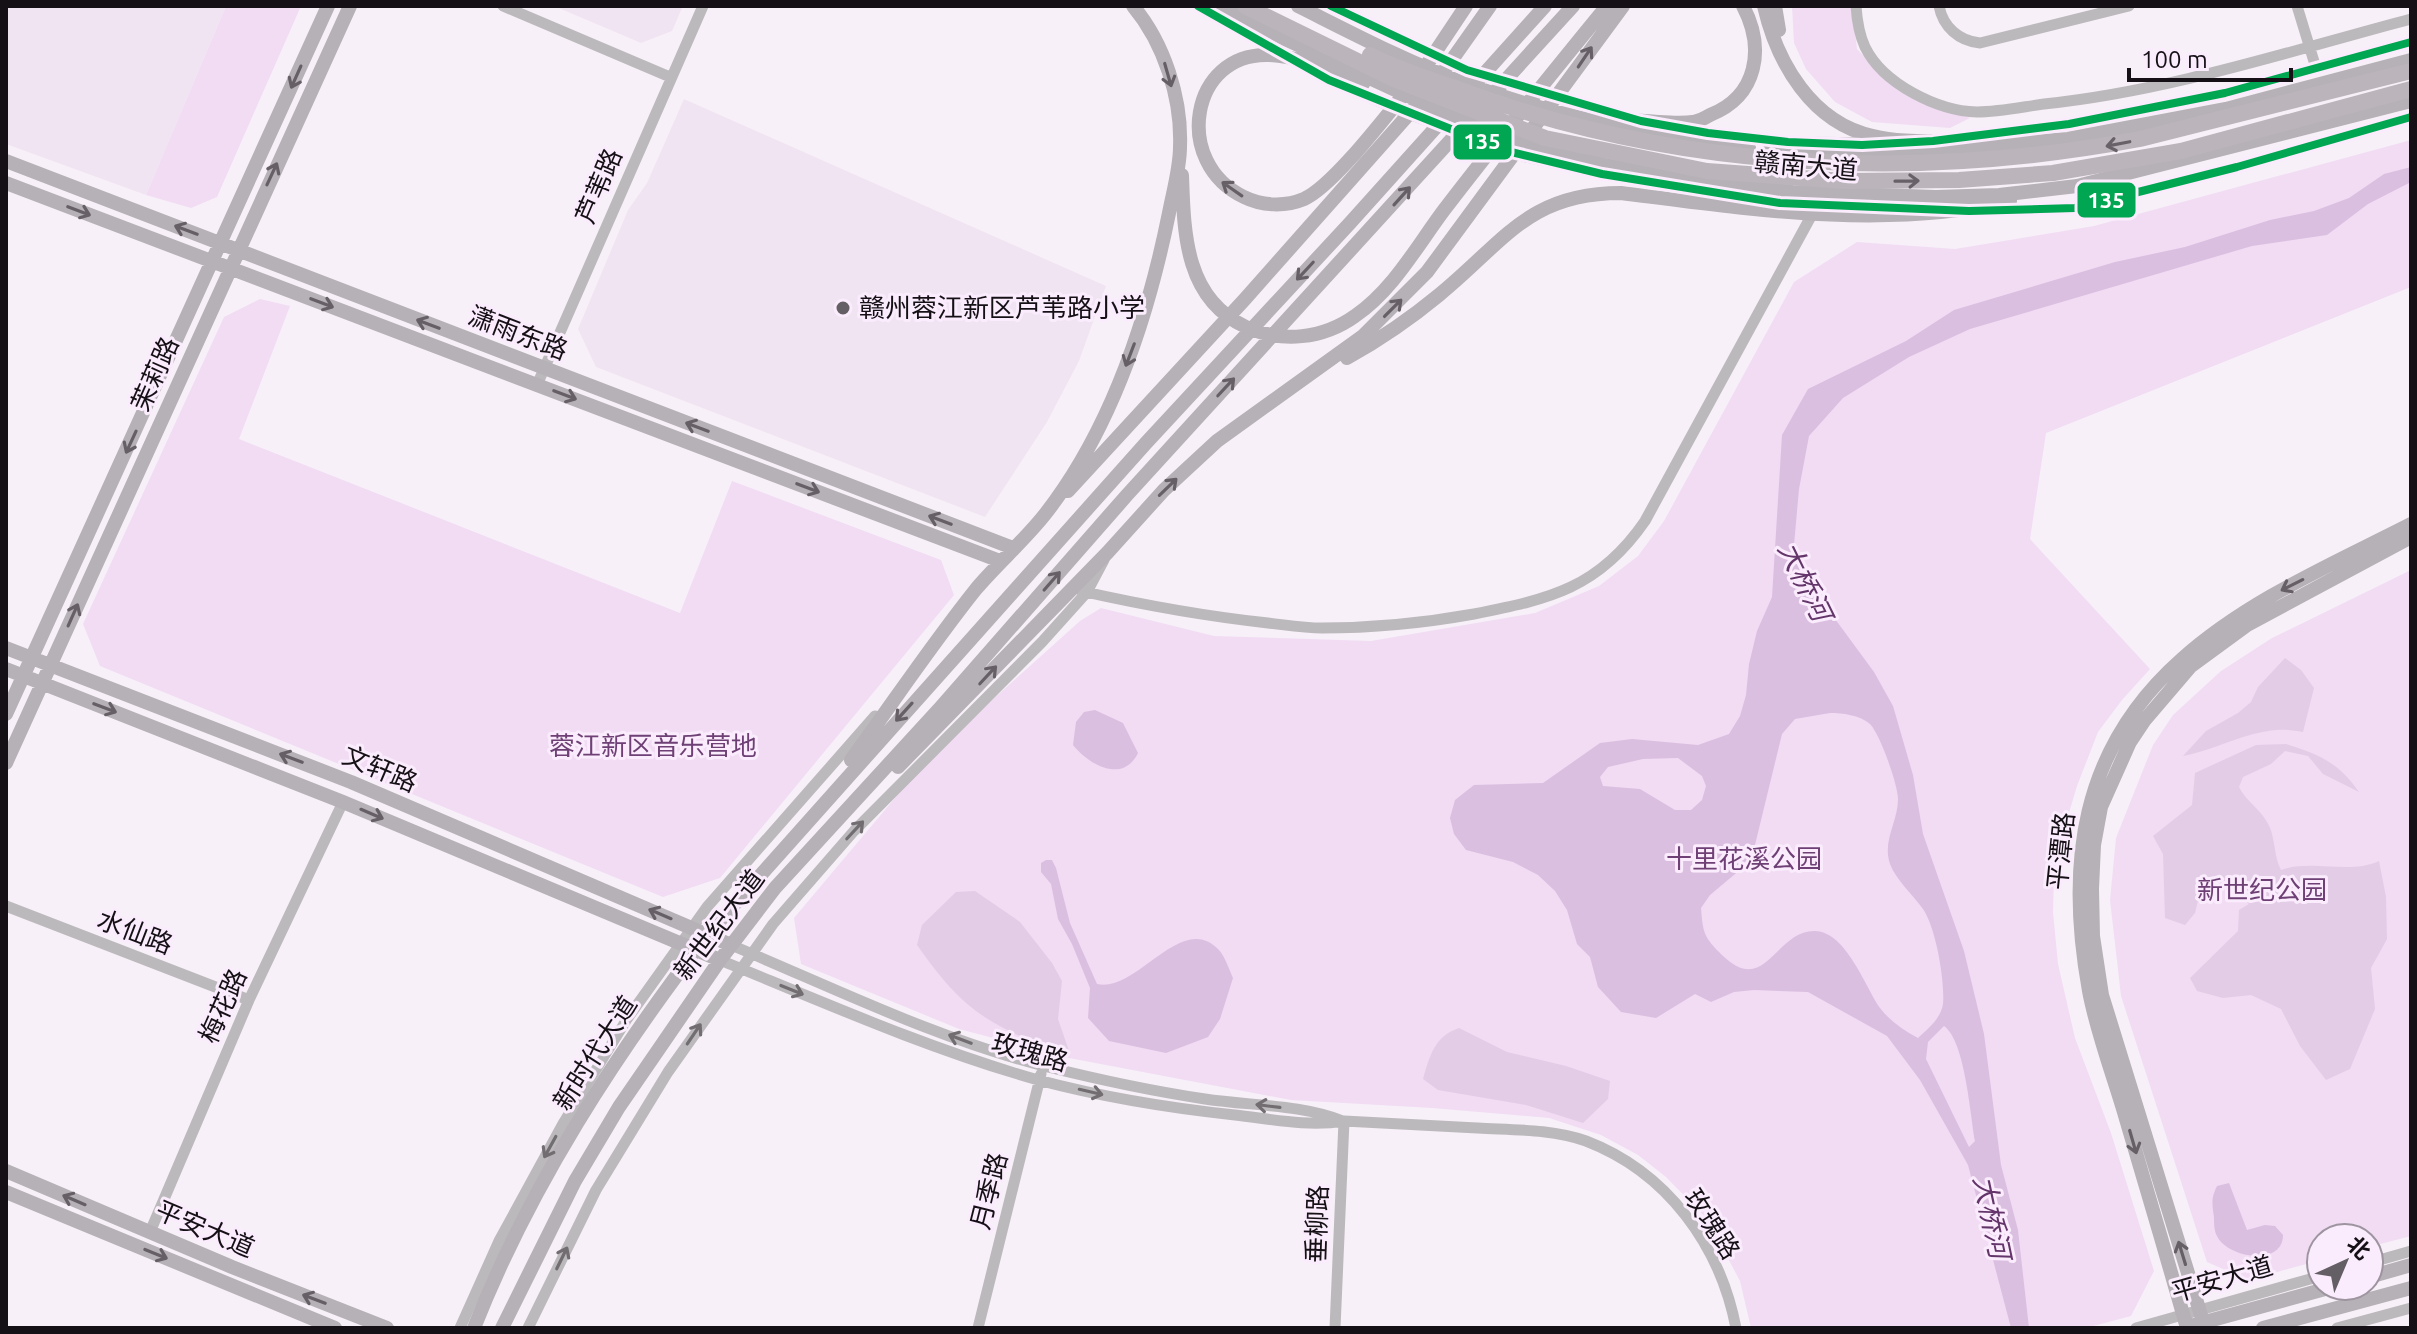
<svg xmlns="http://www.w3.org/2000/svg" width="2417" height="1334" viewBox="0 0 2417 1334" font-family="Ubuntu,'Noto Sans SC',sans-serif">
  <rect width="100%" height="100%" fill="#f7f0f8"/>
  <!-- built -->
  <path fill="#f1e4f2" d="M6,6h220l-80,189 -140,-51z
    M554,6h129l-11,25 -31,12z
    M684,99l422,187 -27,75 -32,61 -62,95 -389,-150 -18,-38 50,-119 19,-27z"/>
  <!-- green -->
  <path fill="#f1dcf4" d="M226,6h75l-84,191 -26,11 -45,-13z
    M1792,6h60l5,43 21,22 39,30 53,17 -20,10 -78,-6 -37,-20 -29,-33 -12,-26z
    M2411,140v147l-365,146 -16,106 120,130 -28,31 -24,32 -21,54 -14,47 -9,42 -1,37 5,52 17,74 36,95 43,138 -23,45 -45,12h-335l-11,-47 -33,-62 -41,-42 -28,-22 -37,-20 -52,-17 -117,-10 -141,-8 -222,-42 -110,-29 -158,-65 -7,-46 138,-164 148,-133 21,-13 113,28 157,5 164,-28 64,-27 39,-30 26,-35 130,-239 63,-40 98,7 139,-23z
    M260,299l30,7 -51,133 441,174 52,-132 209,79 13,35 -234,283 -57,19 -563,-231 -17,-42 141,-307z
    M2411,570v666l-42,11v-9h-48v22l-73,20 -41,-18 -86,-266 -11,-96 6,-62 37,-93 20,-30 48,-44 51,-33z"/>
  <!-- forest -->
  <path fill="#e3cce6" d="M2285,658l16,12 13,18 -11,44c-8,-1 -17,-3 -26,-2 -32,2 -62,20 -94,26l23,-25 32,-18 13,-11 7,-15z
    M2286,744c34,11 52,18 73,48l-36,-18 -15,-18 -23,-5 -14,13 -28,13 -4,10c7,14 20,21 28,35 9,14 6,33 14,48 32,-11 68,5 98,-9l7,36 1,42 -16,29 4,41 -25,60 -24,11 -26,-34 -19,-37 -30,-14 -28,3 -26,-7 -7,-13 48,-47 1,-21 10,-6 -18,-17 -33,13 -3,13 -10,12 -20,-7 -2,-64 -10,-18 39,-31 3,-32 61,-28z
    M975,891l45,31 32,41 10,18 -4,38 11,32c-17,-1 -30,-7 -47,-14 -52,-23 -73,-47 -105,-92l5,-20 34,-33z
    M1459,1028l48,24 59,14 44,15 -2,18 -25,24 -57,-18 -88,-15 -15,-11c7,-24 12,-43 36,-51z"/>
  <!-- water -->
  <path fill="#dbbfe0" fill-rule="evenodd" d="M2411,167v15l-43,22 -41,31 -75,11 -282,83 -61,28 -66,41 -34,38 -10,53 -5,56 33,63 47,64 19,34 20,69 10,59 41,117 20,83 17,131 17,65 11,98h-18l-43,-163 -48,-85 -33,-44 -79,-44 -54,-2 -20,2 -23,10 -16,-8 -39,24 -35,-6 -23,-25 -8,-30 -13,-13 -10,-34 -12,-19 -17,-16 -25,-13 -47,-12 -12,-16 -4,-16 5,-18 19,-15 69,-2 57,-40 32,-4 66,6 31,-11 11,-18 6,-21 3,-31 8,-33 15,-34 10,-162 26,-46 98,-48 48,-31 161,-48 70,-15 85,-27 44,-9 35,-13 35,-24zM1830,713c12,0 30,2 40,11 10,10 28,61 28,75 0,23 -16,42 -8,65 6,16 23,31 33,45 13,19 22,72 20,95 -2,14 -15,25 -25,34 -15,-8 -28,-17 -38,-30 -15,-22 -34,-76 -65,-77 -40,-1 -49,67 -93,24 -18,-18 -19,-21 -21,-47l9,-13 31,-26 13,-20 28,-115 13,-15zM1678,758l24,18 4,10 -4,14 -11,10h-16l-35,-21 -37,-3 -3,-9 8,-10 35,-8zM1944,1026c21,15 26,87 31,115l-6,6 -43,-88 2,-17z
    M1095,710l28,13 15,30c-15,31 -49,12 -65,-8l3,-23 8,-10z
    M1046,860h6l4,8 14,55 27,61c41,9 84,-74 122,-34 6,7 10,19 14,28l-13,41 -12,18 -42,16 -57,-12 -21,-23 2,-30 -18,-44 -14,-25 -7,-35 -10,-12v-9z
    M2229,1183l18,47 18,-5 10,1 8,9c0,32 -56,23 -66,1 -3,-5 -3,-13 -3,-19 -2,-13 -3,-19 3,-31z"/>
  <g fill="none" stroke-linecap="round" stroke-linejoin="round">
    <!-- minor -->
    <path stroke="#bcb9bc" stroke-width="11" d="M503,6l167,71
      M1198,6l87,49
      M1331,6l136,64 165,48
      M1856,6c1,15 3,28 9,41 18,37 73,64 112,65 22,0 45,-5 67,-8 125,-13 246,-53 367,-85
      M1939,6c4,21 20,35 41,37l149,-37
      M2297,6l19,62
      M1303,66l26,14 72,31 125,46 76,17 178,29 119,5
      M1672,128l116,14 102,1
      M1939,140l130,-16 156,-31 186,-51
      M1988,210l87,-2 162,-41 174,-50
      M537,385l166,-379
      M1081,591c62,14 123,25 187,32 18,2 36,5 54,5 51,0 102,-5 152,-14 76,-15 125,-26 171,-93l170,-312
      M6,906l243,94
      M731,945c101,42 206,94 313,121 52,13 108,25 161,33 46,7 95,5 138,22
      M720,960c105,43 209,89 318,120 64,17 131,28 197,35 36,4 73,12 109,6 44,2 89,5 134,7 35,2 74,1 108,13 81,31 134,104 150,187
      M150,1232l99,-232 94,-198
      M2369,1263l42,-12
      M460,1328l39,-87 65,-119 63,-103 80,-112 168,-191
      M528,1328l68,-138 72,-118 105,-148 81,-93 188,-189 45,-50 17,-32
      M978,1328l63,-254
      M1335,1328l9,-207
      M2136,1328l185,-52
      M2337,1328l74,-20"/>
    <!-- major -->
    <path stroke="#b6b1b6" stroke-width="14" d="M1220,6l67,34 173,80 71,27 79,19 182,26 144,5 63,-2 78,-9 334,-85
      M1298,6c54,27 109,56 166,77 92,34 188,53 285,65
      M1764,6c13,57 48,117 109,130 24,6 50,5 74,5
      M1775,6l4,24
      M1422,72l44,-66
      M1437,81l53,-75
      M1363,84c-29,-11 -63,-28 -94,-29 -79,-3 -97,108 -25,142 18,9 41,10 60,2 29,-13 82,-83 105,-111
      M1624,119c16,2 54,5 69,3 5,-1 12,-4 17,-7 48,-19 55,-67 33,-109
      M1769,151l101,4 198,-16 158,-30 185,-49
      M6,161l1007,387
      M1182,175c2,59 3,124 64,152 36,16 77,12 109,-11 38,-26 62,-70 89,-106 53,-69 108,-137 163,-204
      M6,183l994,378
      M1347,358c32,-18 63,-39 92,-63 65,-53 89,-102 182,-102 127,16 263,37 389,8
      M1068,491l177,-192 179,-202
      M6,648l345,134 380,163
      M6,669l337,133 377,158
      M6,714l322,-708
      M851,760c41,-56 81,-116 125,-171 22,-26 49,-49 70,-76 66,-85 102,-196 123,-300 4,-21 11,-45 11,-66 2,-49 -16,-104 -47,-141
      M6,763l344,-757
      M898,767l210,-215 56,-62 53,-49 146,-105 64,-64 196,-266
      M6,1171l226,96 155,61
      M6,1192l329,136
      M2369,1277l42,-12
      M2194,1325l142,-39
      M474,1328c56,-142 141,-273 234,-394l438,-491 204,-220 195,-217
      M502,1328l73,-147 44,-74 101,-147 55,-72 166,-181 186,-212 446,-489
      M2187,1328c-20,-70 -40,-139 -61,-209 -12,-42 -29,-85 -37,-128 -23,-127 -9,-242 93,-332 66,-59 151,-95 229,-135
      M2205,1328l-103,-333 -9,-59 -1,-47 2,-44 7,-38 29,-65 14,-21 47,-55 56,-41 164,-88
      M2263,1328l148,-40"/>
    <!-- highway -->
    <path stroke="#bbb5bb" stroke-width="16" d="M1245,6l149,73 151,59 162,33 137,10 115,-1 94,-7 128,-22 230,-62
      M1370,55c27,14 56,23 85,33 219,82 456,94 685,51l271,-68"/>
    <defs>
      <path id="bus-1" d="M1198,6l131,74 174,70 99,24 178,29 189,8 106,-3 162,-41 174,-50
        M1331,6l136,64 174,51 67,12 80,9 74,3 71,-4 136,-17 156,-31 186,-51"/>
    </defs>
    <!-- bus-1 casing -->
    <use href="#bus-1" stroke="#faecfc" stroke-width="14"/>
    <!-- bus-1 -->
    <use href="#bus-1" stroke="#00a651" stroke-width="8"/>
  </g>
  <!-- one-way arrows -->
  <defs><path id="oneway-shaft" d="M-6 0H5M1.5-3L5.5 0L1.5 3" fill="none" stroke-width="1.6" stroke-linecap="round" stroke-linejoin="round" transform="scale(2)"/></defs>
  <g stroke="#666066">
    <use href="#oneway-shaft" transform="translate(1585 57) rotate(-56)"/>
    <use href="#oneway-shaft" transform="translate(1168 75) rotate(74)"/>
    <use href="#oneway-shaft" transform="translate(296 77) rotate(114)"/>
    <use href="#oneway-shaft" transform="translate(272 174) rotate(-65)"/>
    <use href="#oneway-shaft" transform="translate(1232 189) rotate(-145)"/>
    <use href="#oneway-shaft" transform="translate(1402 196) rotate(-48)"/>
    <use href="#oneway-shaft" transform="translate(79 211) rotate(21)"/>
    <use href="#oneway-shaft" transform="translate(186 230) rotate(-159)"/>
    <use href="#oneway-shaft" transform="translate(1305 271) rotate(133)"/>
    <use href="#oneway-shaft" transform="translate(322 303) rotate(21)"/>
    <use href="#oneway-shaft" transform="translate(1393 308) rotate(-45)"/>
    <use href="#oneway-shaft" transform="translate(428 324) rotate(-159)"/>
    <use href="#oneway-shaft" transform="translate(1130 355) rotate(111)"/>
    <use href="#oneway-shaft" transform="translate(1226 387) rotate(-47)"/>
    <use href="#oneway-shaft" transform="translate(565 395) rotate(21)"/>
    <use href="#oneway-shaft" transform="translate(697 427) rotate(-159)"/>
    <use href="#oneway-shaft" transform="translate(131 442) rotate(115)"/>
    <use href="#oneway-shaft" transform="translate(1168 487) rotate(-44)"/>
    <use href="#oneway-shaft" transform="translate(808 488) rotate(21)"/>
    <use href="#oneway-shaft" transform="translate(940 520) rotate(-159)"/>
    <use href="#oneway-shaft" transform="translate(1052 581) rotate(-49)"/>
    <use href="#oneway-shaft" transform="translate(2292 585) rotate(153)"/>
    <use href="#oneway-shaft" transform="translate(73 615) rotate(-66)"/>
    <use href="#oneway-shaft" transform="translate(988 675) rotate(-47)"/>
    <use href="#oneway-shaft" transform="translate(105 708) rotate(21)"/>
    <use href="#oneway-shaft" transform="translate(904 712) rotate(132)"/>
    <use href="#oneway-shaft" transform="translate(291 758) rotate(-159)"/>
    <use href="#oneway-shaft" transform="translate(372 814) rotate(23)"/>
    <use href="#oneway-shaft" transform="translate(660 914) rotate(-157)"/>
    <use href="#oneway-shaft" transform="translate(2133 1142) rotate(74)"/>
    <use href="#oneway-shaft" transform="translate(74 1200) rotate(-157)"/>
    <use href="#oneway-shaft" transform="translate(2182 1253) rotate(-107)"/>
    <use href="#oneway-shaft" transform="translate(156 1254) rotate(22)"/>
    <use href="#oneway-shaft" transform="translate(314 1299) rotate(-159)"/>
  </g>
  <g stroke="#686268">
    <use href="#oneway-shaft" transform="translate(2118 144) rotate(169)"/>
    <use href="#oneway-shaft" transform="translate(1907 181) rotate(-1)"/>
  </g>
  <g stroke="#716d71">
    <use href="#oneway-shaft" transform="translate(855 830) rotate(-47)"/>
    <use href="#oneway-shaft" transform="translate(792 990) rotate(22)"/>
    <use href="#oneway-shaft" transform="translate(694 1034) rotate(-56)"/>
    <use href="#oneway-shaft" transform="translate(960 1039) rotate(-159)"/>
    <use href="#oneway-shaft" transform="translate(1091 1092) rotate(13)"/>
    <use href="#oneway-shaft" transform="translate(1268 1106) rotate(-173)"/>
    <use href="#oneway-shaft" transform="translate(550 1147) rotate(119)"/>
    <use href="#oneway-shaft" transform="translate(562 1258) rotate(-64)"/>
  </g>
  <!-- markers -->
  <circle fill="#645e65" stroke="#faecfc" stroke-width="3" cx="843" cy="308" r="8"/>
  <g text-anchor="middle" stroke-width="6" stroke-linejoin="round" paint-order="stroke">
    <!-- street labels -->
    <g font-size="26" fill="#151016" stroke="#faecfc">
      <text transform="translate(1806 166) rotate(5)" y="9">赣南大道</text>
      <text transform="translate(599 186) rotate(-67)" y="9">芦苇路</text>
      <text transform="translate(518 333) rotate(21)" y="9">潇雨东路</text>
      <text transform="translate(155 374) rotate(-66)" y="9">茉莉路</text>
      <text transform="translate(380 769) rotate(23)" y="9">文轩路</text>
      <text transform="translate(2061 851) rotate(-84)" y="9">平潭路</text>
      <text transform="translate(719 925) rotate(-53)" y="9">新世纪大道</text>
      <text transform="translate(135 932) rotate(21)" y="9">水仙路</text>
      <text transform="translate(223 1006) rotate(-66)" y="9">梅花路</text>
      <text transform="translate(1030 1052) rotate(16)" y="9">玫瑰路</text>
      <text transform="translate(595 1053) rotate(-57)" y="9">新时代大道</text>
      <text transform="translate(989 1191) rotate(-76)" y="9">月季路</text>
      <text transform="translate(1317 1224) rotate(-88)" y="9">垂柳路</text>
      <text transform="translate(1712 1224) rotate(57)" y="9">玫瑰路</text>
      <text transform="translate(205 1229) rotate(23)" y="9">平安大道</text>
      <text transform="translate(2222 1279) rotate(-16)" y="9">平安大道</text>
    </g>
    <!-- poi labels -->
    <g font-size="26" fill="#151016" stroke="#faecfc" text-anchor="start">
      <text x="859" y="317">赣州蓉江新区芦苇路小学</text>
    </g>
    <!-- park labels -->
    <g font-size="26" fill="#6e4075" stroke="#faecfc">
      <text x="653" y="755">蓉江新区音乐营地</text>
      <text x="1744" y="868">十里花溪公园</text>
      <text x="2262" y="899">新世纪公园</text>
    </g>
    <!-- water labels -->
    <g font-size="28" font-style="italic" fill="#63356a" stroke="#faecfc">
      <text transform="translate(1805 581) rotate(64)" y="10">大桥河</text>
      <text transform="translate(1992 1217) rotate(78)" y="10">大桥河</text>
    </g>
  </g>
  <g stroke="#faecfc" stroke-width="3">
    <rect x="1452" y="123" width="61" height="38" rx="8" fill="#00a651"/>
    <rect x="2076" y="181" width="61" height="38" rx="8" fill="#00a651"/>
  </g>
  <g font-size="22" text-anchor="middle" font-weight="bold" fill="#fff">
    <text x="1482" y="149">135</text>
    <text x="2106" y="208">135</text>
  </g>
  <!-- border -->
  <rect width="2417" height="1334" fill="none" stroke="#151016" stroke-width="16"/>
  <!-- north arrow -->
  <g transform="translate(2345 1262) rotate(44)"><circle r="38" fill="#faecfc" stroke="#9e94a0" stroke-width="2"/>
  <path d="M0-6L14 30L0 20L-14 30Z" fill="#645e65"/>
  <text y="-12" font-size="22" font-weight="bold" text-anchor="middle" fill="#151016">北</text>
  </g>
  <!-- scale -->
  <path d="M2129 68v12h162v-12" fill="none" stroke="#151016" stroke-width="4"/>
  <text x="2141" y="68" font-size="24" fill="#151016" stroke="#faecfc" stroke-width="6" paint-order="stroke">100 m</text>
</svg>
